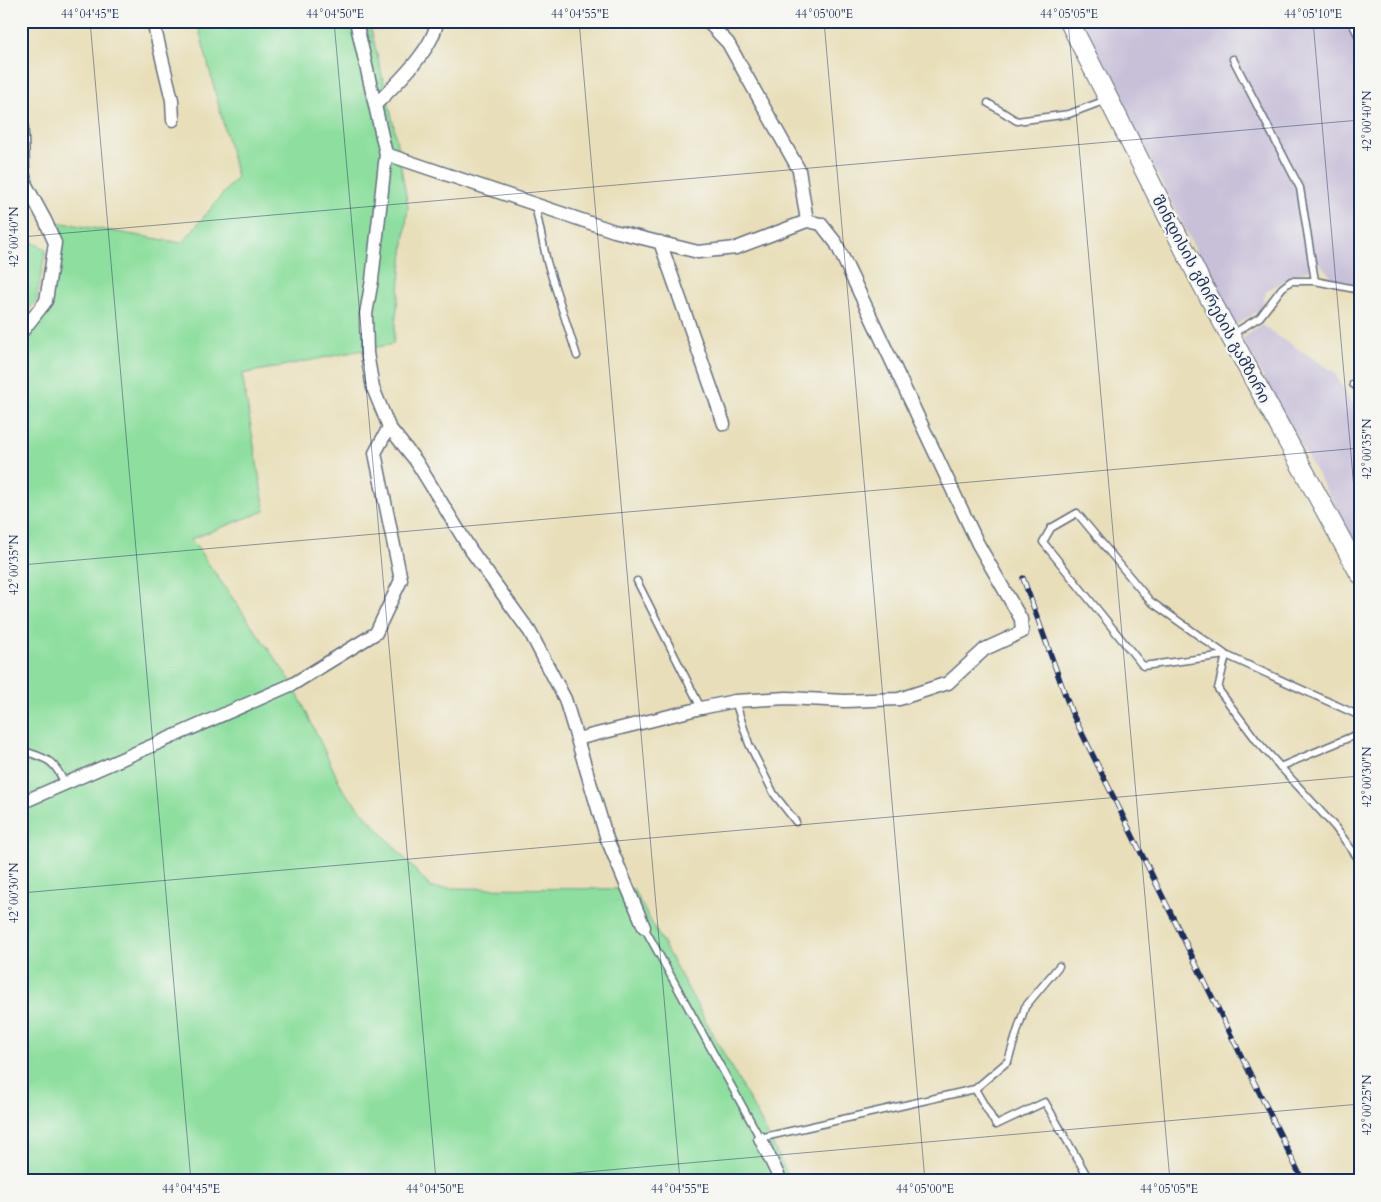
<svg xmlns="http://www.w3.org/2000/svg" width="1381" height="1202" viewBox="0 0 1381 1202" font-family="Cardo,'Noto Serif Georgian',serif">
  <rect width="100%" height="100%" fill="#f6f6f2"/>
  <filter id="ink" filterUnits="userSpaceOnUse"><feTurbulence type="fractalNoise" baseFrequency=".02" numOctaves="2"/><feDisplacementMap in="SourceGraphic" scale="10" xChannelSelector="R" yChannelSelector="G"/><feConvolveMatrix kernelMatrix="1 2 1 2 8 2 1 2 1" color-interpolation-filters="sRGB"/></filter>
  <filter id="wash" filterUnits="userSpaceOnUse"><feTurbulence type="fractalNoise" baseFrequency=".0096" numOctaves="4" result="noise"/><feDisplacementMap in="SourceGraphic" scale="20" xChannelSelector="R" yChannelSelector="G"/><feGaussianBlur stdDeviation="1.12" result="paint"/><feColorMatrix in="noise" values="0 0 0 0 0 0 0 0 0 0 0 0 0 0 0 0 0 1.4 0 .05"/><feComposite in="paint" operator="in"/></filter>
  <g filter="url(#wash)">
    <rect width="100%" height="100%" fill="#e8dfba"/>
    <!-- industrial -->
    <path fill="#c8bfd8" d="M1080,21h280v260l-10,2 -18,-5 -12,-15 -53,27 -7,20 -26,16z
      M1261,325l73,47 26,44v135l-118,-212z"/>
    <!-- green -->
    <path fill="#8edf9f" stroke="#54877e" d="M197,21h172l24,101 15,85 -15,137 -151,30 23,137 -74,28 102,145 50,106 88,98 202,1 124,225 34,67h-770v-848l25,-32 9,-58 -10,-23 137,23 55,-66z
      M21,237l25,12 -10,52 -15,18z"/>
  </g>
  <g filter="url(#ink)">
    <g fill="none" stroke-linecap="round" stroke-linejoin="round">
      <defs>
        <path id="lane" d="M1351,21l9,18
          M1233,59l67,129 15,93
          M988,103l29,18 52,-7 37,-14
          M535,205l12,57 30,94
          M1231,335l29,-18 22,-29 9,-7h24l40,8h5
          M1353,384l7,5
          M637,581l64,127
          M1226,655l-83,11 -100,-124 8,-14 26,-15 73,88 76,54 134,61
          M1226,655l-8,34 39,52 78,86 25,34
          M735,701l14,43 25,50 22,28
          M21,750c26,9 32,8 44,34
          M1280,767l80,-34
          M644,927l116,211 215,-49 21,36 49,-23 41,72
          M975,1089l33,-28 17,-54 34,-41"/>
        <path id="street" d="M153,21l19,79 1,20
          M356,21l30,133 228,77 84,21 38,-4 71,-27 14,3 15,19 142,301 43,75 1,13 -37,17 -37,34 -49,16 -54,2 -58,-3 -52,3 -34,7 -124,31
          M707,21l21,22 71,127 8,51
          M21,105l2,66 3,14 19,35 10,23 -9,58 -25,32
          M375,105c20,-20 59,-56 62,-84
          M386,154l-14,126 -6,34 1,39 6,35 16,39 27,34 54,88 60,83 35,67 42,140 37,88
          M660,242l64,182
          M21,803l272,-119 83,-51 25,-53 -26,-127 14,-26
          M760,1138l21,43"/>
        <path id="secondary" d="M1069,21l133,263 158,290"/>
      </defs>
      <!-- lane casing -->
      <use href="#lane" stroke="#636d7e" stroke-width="9"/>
      <!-- street casing -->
      <use href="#street" stroke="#636d7e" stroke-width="15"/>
      <!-- secondary casing -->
      <use href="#secondary" stroke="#636d7e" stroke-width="21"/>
      <!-- lane -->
      <use href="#lane" stroke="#fff" stroke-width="6"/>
      <!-- street -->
      <use href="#street" stroke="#fff" stroke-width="12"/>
      <!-- secondary -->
      <use href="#secondary" stroke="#fff" stroke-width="19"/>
      <defs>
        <path id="rail" d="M1023,578l48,133 232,470"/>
      </defs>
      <!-- rail casing -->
      <use href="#rail" stroke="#1b2f5e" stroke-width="5.5"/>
      <!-- rail -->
      <use href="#rail" stroke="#f6f6f2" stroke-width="4" stroke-dasharray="11" stroke-linecap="butt"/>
    </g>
  </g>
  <!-- ticks -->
  <path fill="none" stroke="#1b2f5e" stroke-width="1" stroke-opacity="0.45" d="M90,21l101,1160M334,21l102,1160M579,21l101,1160M824,21l101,1160M1068,21l102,1160M1313,21l47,536M21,237l1339,-117M21,565l1339,-117M21,893l1339,-117M483,1181l877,-77"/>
  <g text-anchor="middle" stroke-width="4.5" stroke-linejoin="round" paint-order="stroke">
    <!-- street labels -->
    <g font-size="16" fill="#1b2f5e" stroke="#f6f6f2">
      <text transform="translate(1212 299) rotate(62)" y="6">შინდისის გმირების გამზირი</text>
    </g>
  </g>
  <!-- margin -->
  <rect width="1381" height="1202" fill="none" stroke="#f6f6f2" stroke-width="55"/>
  <rect x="28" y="28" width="1326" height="1146" fill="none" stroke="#1b2f5e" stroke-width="2"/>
  <g font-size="12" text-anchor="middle" fill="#1b2f5e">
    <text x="90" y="18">44°04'45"E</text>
    <text x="335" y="18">44°04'50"E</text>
    <text x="580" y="18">44°04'55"E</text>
    <text x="824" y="18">44°05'00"E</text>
    <text x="1069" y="18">44°05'05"E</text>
    <text x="1313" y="18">44°05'10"E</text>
    <text transform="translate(1367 121) rotate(-90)" y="4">42°00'40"N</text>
    <text transform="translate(14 237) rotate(-90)" y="4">42°00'40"N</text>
    <text transform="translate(1367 449) rotate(-90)" y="4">42°00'35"N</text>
    <text transform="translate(14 565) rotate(-90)" y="4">42°00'35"N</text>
    <text transform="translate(1367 777) rotate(-90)" y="4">42°00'30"N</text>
    <text transform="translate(14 893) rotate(-90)" y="4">42°00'30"N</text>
    <text transform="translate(1367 1105) rotate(-90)" y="4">42°00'25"N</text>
    <text x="191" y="1193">44°04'45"E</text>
    <text x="435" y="1193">44°04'50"E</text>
    <text x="680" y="1193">44°04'55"E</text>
    <text x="925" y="1193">44°05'00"E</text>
    <text x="1169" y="1193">44°05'05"E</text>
  </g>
</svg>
